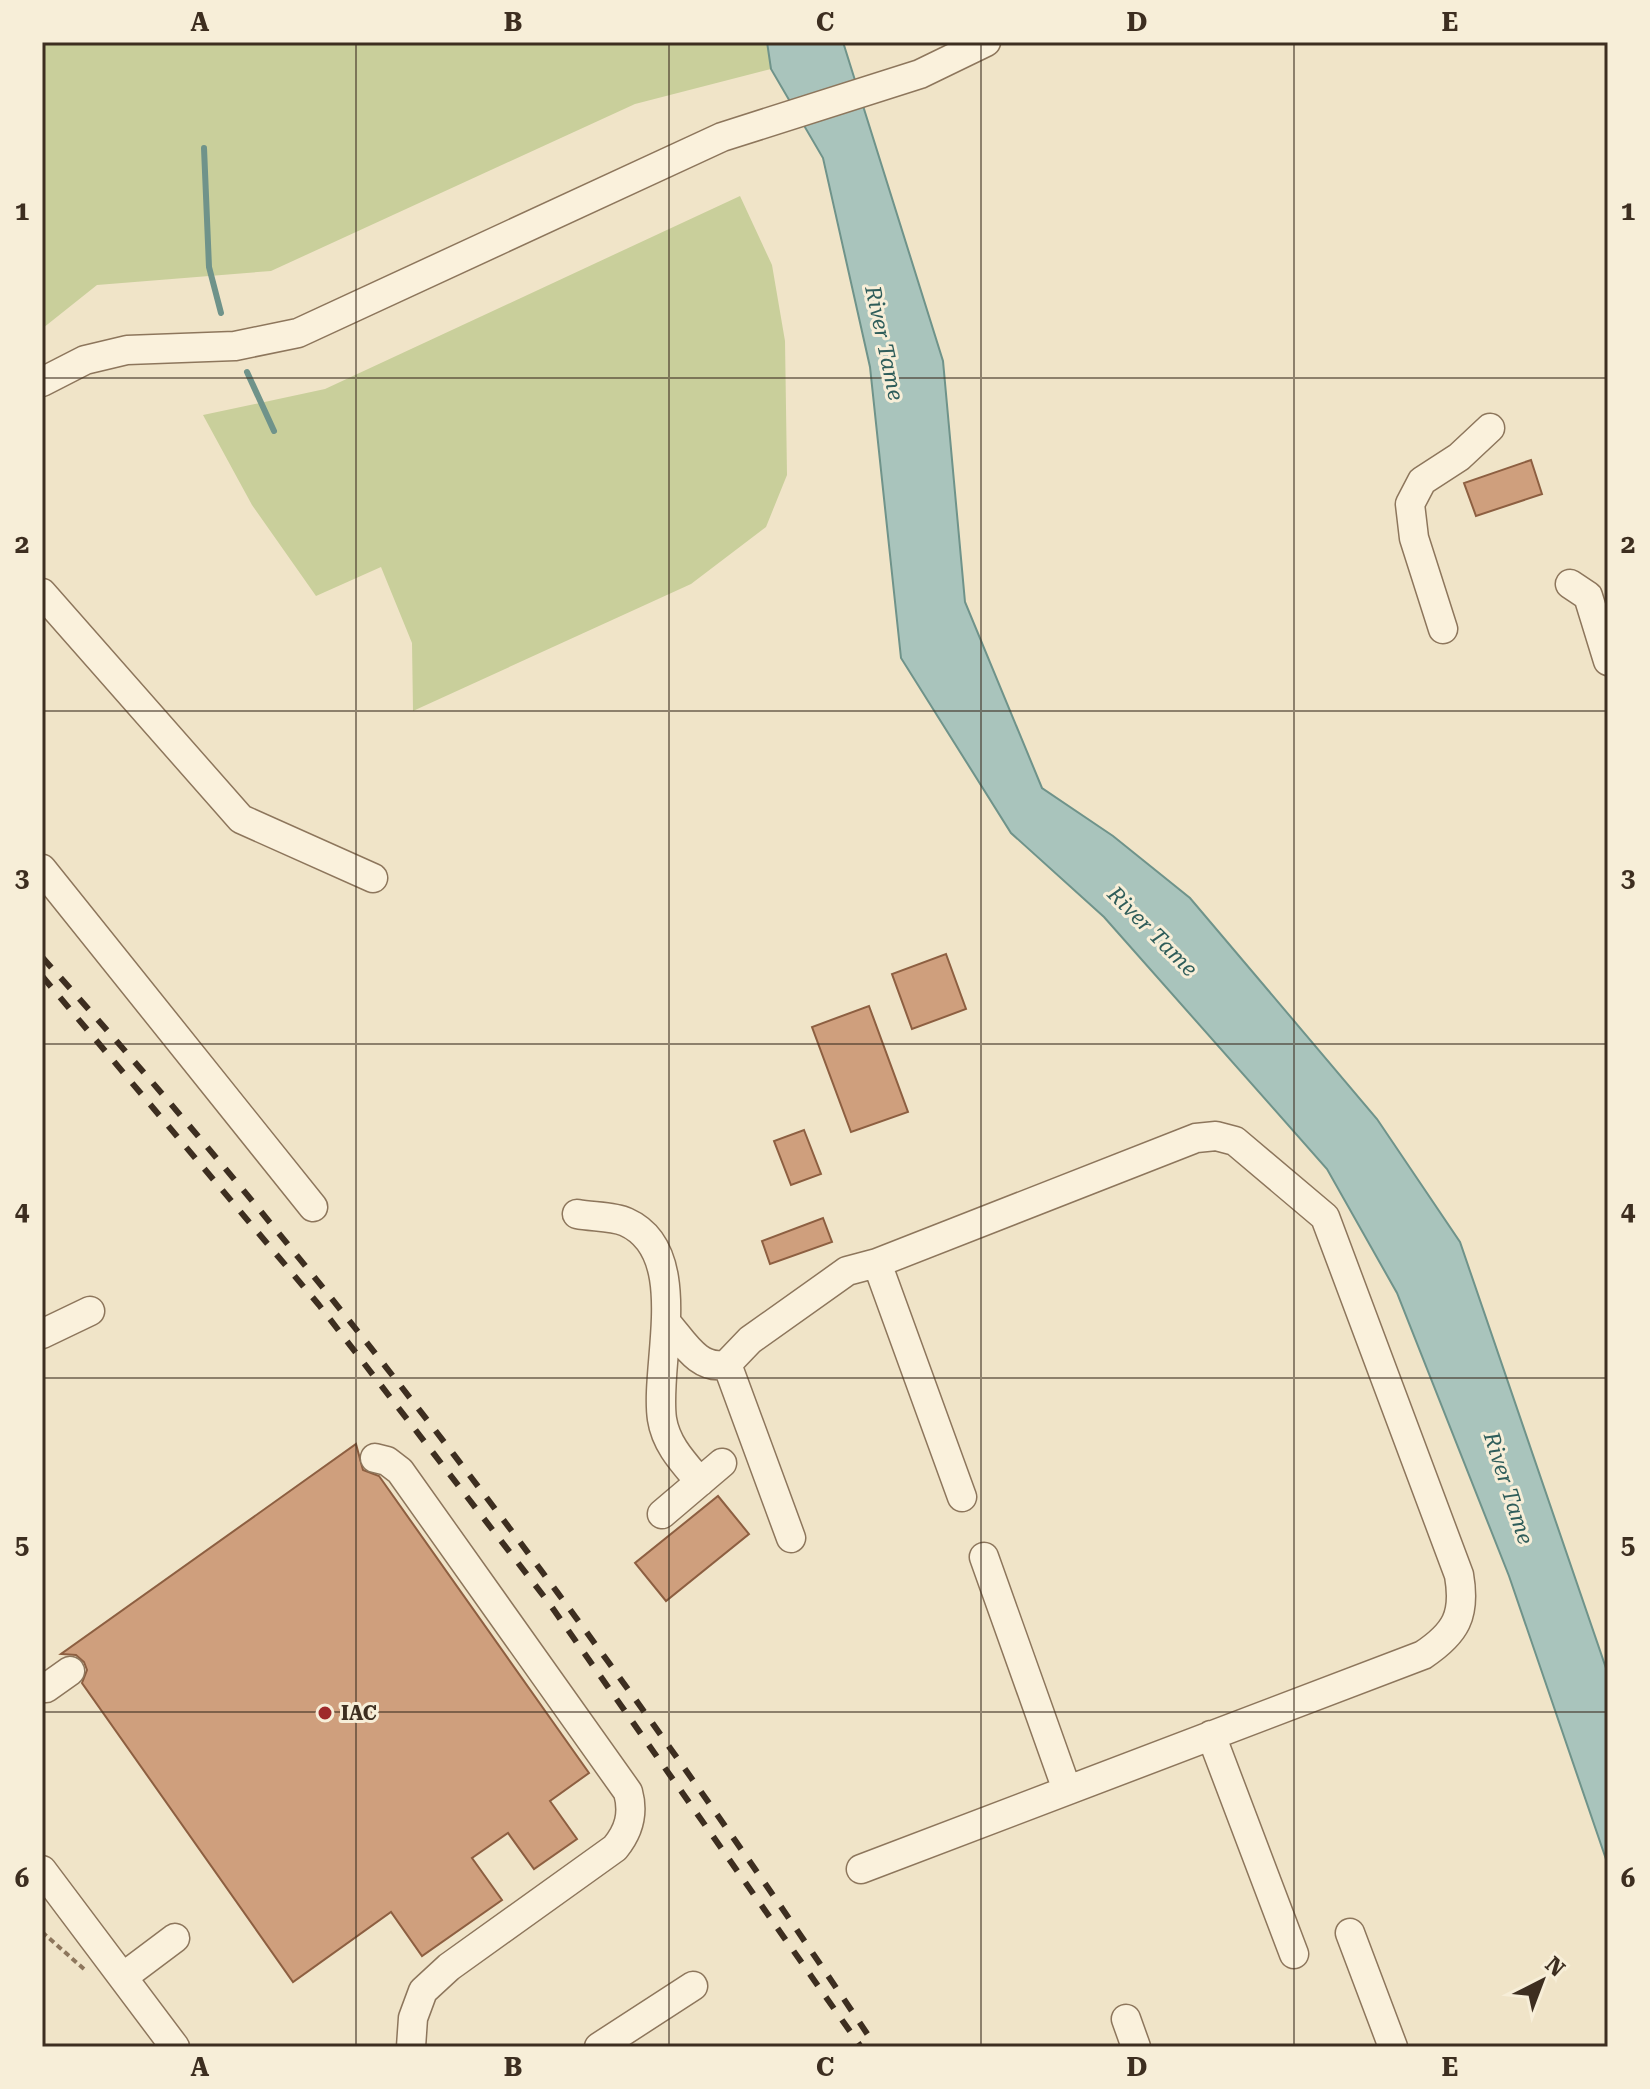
<svg xmlns="http://www.w3.org/2000/svg" width="1650" height="2089" viewBox="0 0 1650 2089" font-family="'Roboto Serif',serif">
  <rect width="100%" height="100%" fill="#f0e4c8"/>
  <!-- green -->
  <path fill="#c9cf9b" d="M42,42h725l4,27 -136,35 -364,167 -174,14 -54,43z
    M740,196l32,69 13,76 2,134 -21,52 -75,57 -278,127 -1,-68 -31,-76 -65,29 -64,-91 -49,-90 122,-26z"/>
  <!-- water -->
  <path fill="#a9c4bc" stroke="#6f938a" stroke-width="2" d="M767,42h76l100,319 22,241 77,186 71,48 77,62 187,221 83,123 148,432v191l-99,-289 -112,-283 -70,-124 -223,-252 -93,-84 -110,-175 -31,-291 -47,-209 -52,-89z"/>
  <g fill="none" stroke-linecap="round" stroke-linejoin="round">
    <!-- stream -->
    <path stroke="#6f938a" stroke-width="6" d="M204,148l5,119 12,46
      M247,372l27,59"/>
  </g>
  <!-- building -->
  <path fill="#cf9f7d" stroke="#8d5f41" stroke-width="2" d="M1531,460l11,34 -66,22 -12,-33z
    M946,954l20,55 -54,20 -20,-55z
    M869,1006l39,106 -57,20 -39,-105z
    M804,1130l17,44 -30,11 -17,-44z
    M823,1218l9,24 -62,22 -8,-23z
    M356,1444l7,26 16,6 210,297 -39,28 27,38 -43,30 -26,-36 -36,25 30,42 -80,56 -31,-44 -98,70 -211,-299 5,-13 -3,-8 -8,-7 -15,-1z
    M718,1496l31,38 -83,67 -31,-38z"/>
  <g fill="none" stroke-linecap="round" stroke-linejoin="round">
    <defs>
      <path id="minor" d="M42,382l43,-22 42,-10 108,-4 63,-13 424,-196 198,-63 66,-32
        M1570,584l18,12 20,65
        M42,593l199,226 132,59
        M1443,629l-29,-91 -4,-34 12,-23 37,-24 31,-29
        M42,869l271,338
        M577,1214c15,3 36,2 49,8 67,30 28,143 36,197 4,26 22,44 38,63
        M666,1322c17,19 33,50 61,42
        M42,1334l48,-23
        M375,1458l12,3 13,10 228,321c6,22 1,39 -13,56l-166,119 -26,24 -10,27 -2,29
        M662,1514l60,-51
        M791,1538l-64,-174 23,-24 97,-69 30,-8 85,234
        M984,1557l83,233
        M46,1688l24,-17
        M1211,1735l83,219
        M861,1869l562,-214c33,-22 43,-40 36,-80l-134,-358 -90,-76 -19,-5 -20,2 -319,125
        M42,1870l133,177
        M1350,1933l43,114
        M123,1977l52,-39
        M1126,2019l10,28
        M599,2047l94,-61"/>
    </defs>
    <!-- minor casing -->
    <use href="#minor" stroke="#8d765c" stroke-width="31"/>
    <!-- path -->
    <path stroke="#8d765c" stroke-width="4" stroke-dasharray="6 4" stroke-linecap="butt" d="M42,1932l43,38"/>
    <!-- minor -->
    <use href="#minor" stroke="#faf1dc" stroke-width="28"/>
    <!-- rail -->
    <path stroke="#3d2e20" stroke-width="6" stroke-dasharray="14 14" stroke-linecap="butt" d="M42,957c306,340 580,710 834,1090
      M42,976l277,329 230,298 312,444"/>
  </g>
  <!-- grid -->
  <path fill="none" stroke="#3d2e20" stroke-width="2" stroke-opacity="0.55" d="M356,42v2005M669,42v2005M981,42v2005M1294,42v2005M42,378h1566M42,711h1566M42,1044h1566M42,1378h1566M42,1712h1566"/>
  <!-- markers -->
  <circle fill="#9e2a2b" stroke="#f7eed8" stroke-width="3" cx="325" cy="1713" r="8"/>
  <g text-anchor="middle" stroke-width="6" stroke-linejoin="round" paint-order="stroke">
    <!-- poi labels -->
    <g font-size="20" font-weight="bold" fill="#3d2e20" stroke="#f7eed8" text-anchor="start">
      <text x="341" y="1720">IAC</text>
    </g>
    <!-- water labels -->
    <g font-size="22" font-style="italic" fill="#2f5d5a" stroke="#f7eed8">
      <text transform="translate(885 343) rotate(78)" y="8">River Tame</text>
      <text transform="translate(1153 931) rotate(45)" y="8">River Tame</text>
      <text transform="translate(1509 1488) rotate(72)" y="8">River Tame</text>
    </g>
  </g>
  <!-- border -->
  <rect width="1650" height="2089" fill="none" stroke="#f7eed8" stroke-width="88"/>
  <!-- north arrow -->
  <g transform="translate(1542 1981) rotate(42)" stroke="#f7eed8" stroke-width="6" paint-order="stroke">
  <path d="M0-6L14 30L0 20L-14 30Z" fill="#3d2e20"/>
  <text y="-12" font-size="22" font-weight="bold" text-anchor="middle" fill="#3d2e20">N</text>
  </g>
  <rect x="44" y="44" width="1562" height="2001" fill="none" stroke="#3d2e20" stroke-width="3"/>
  <g font-size="26" text-anchor="middle" font-weight="bold" fill="#3d2e20">
    <text x="200" y="31">A</text>
    <text x="513" y="31">B</text>
    <text x="825" y="31">C</text>
    <text x="1137" y="31">D</text>
    <text x="1450" y="31">E</text>
    <text x="22" y="220">1</text>
    <text x="1628" y="220">1</text>
    <text x="22" y="553">2</text>
    <text x="1628" y="553">2</text>
    <text x="22" y="887">3</text>
    <text x="1628" y="887">3</text>
    <text x="22" y="1220">4</text>
    <text x="1628" y="1220">4</text>
    <text x="22" y="1554">5</text>
    <text x="1628" y="1554">5</text>
    <text x="22" y="1887">6</text>
    <text x="1628" y="1887">6</text>
    <text x="200" y="2076">A</text>
    <text x="513" y="2076">B</text>
    <text x="825" y="2076">C</text>
    <text x="1137" y="2076">D</text>
    <text x="1450" y="2076">E</text>
  </g>
</svg>
